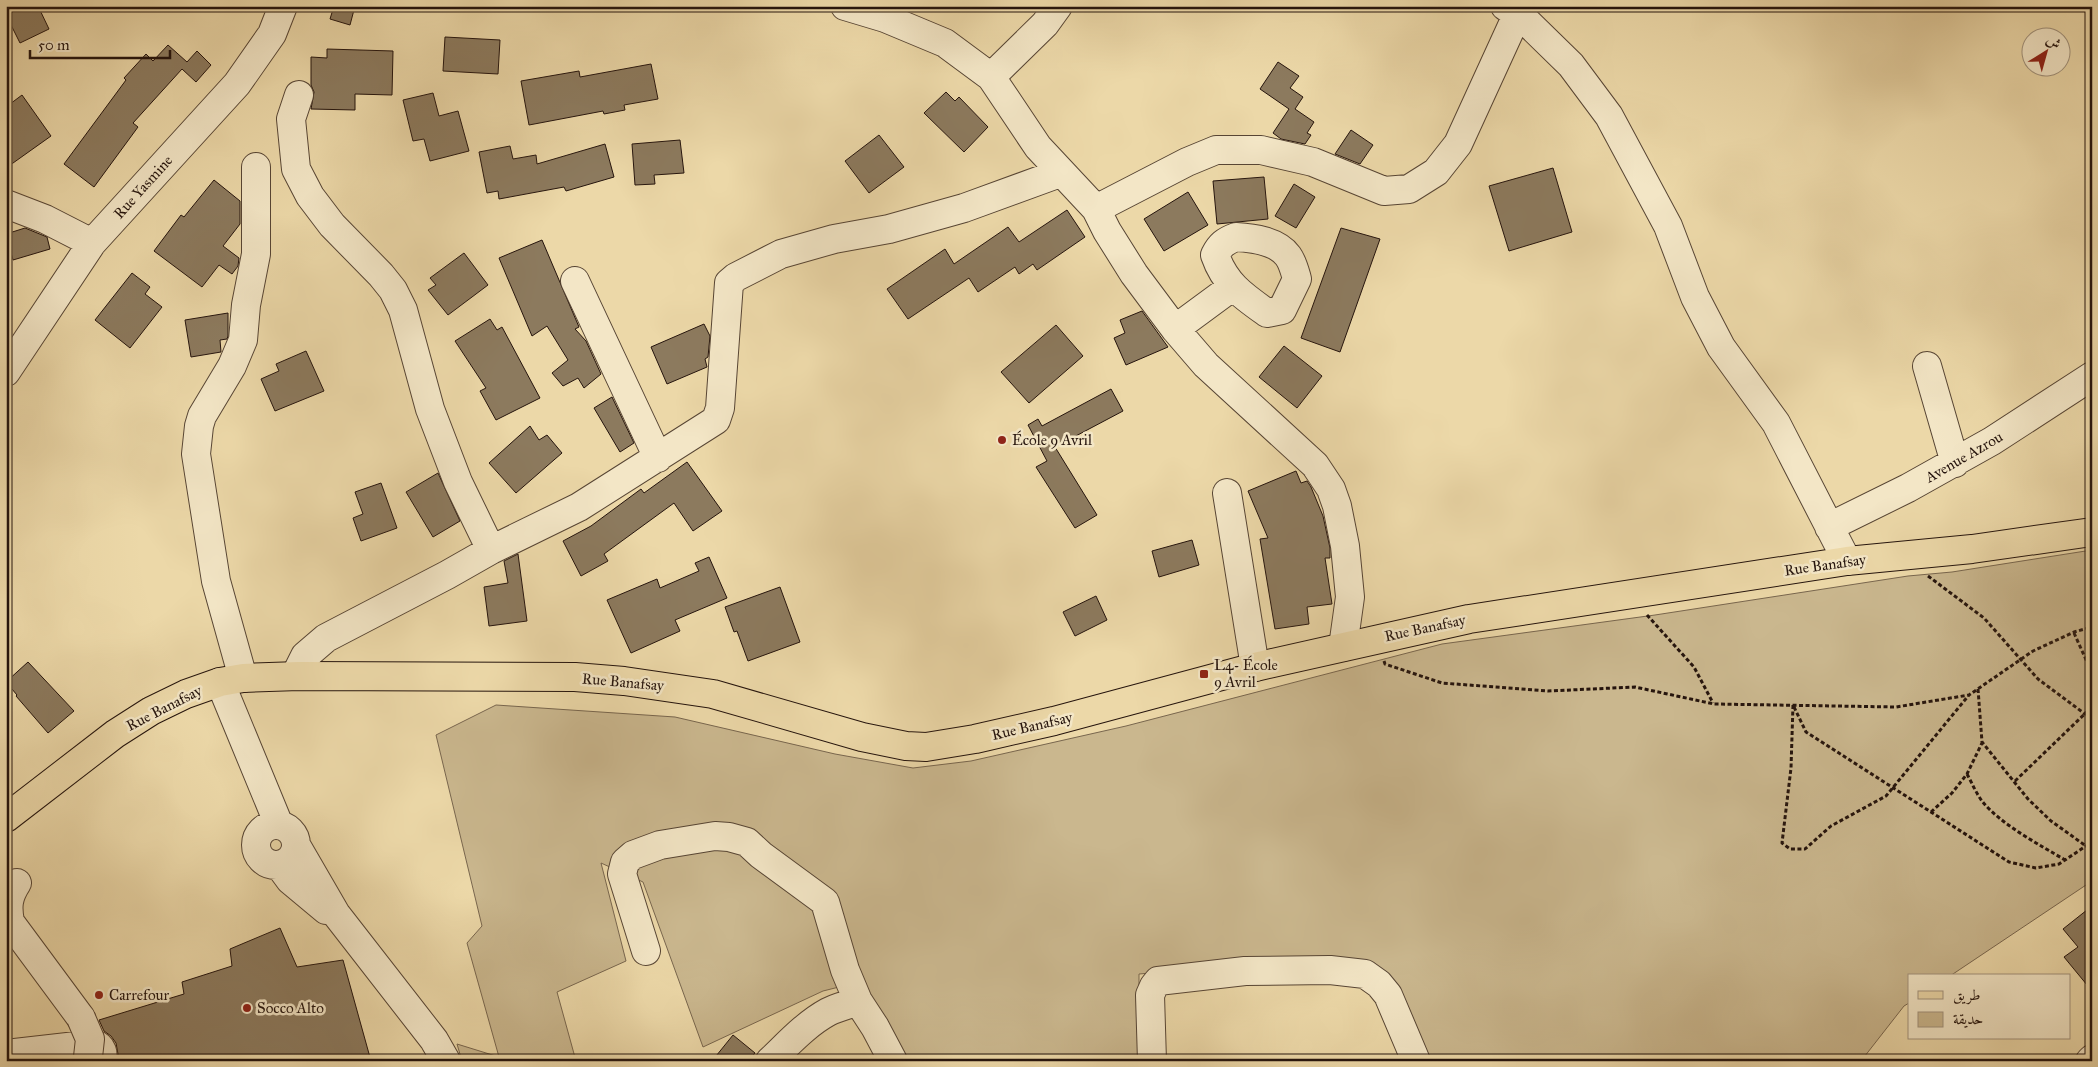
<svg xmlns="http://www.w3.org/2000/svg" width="2098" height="1067" viewBox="0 0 2098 1067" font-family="'IM FELL Great Primer',Amiri,serif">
  <rect width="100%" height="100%" fill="#ecd8a8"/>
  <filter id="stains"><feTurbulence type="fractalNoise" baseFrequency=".004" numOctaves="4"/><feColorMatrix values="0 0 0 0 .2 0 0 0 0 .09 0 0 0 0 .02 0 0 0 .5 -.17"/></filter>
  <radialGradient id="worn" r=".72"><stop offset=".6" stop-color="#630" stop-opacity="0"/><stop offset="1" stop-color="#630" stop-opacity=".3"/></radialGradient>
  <!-- green -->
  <path fill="#cab78e" stroke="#78664e" d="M2092,550v331l-142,95h-41v27l-5,3 -43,55h-442l-32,-87 -63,-15 -185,15v87h-234l-42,-80 -40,10 -120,56 -60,-165 -42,-19 25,98 -69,31 19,69h-114l-5,-17 42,13 -32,-114 15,-17 -46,-191 60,-30 179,12 160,37 78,14 58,-7 155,-35 316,-82 213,-29 253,-39 44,-4z"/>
  <!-- building -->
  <path fill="#8c7a5e" stroke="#25140d" d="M6,6h32l11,23 -29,14 -14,-28z
    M334,6h21l-5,19 -20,-6z
    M445,37l55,3 -2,34 -55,-3z
    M168,45l19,17 10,-11 14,14 -15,17 -14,-13 -49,54 5,4 -44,60 -30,-23 62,-84 -2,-2 22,-24 7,7z
    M327,49l66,2 -1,44 -37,-1v16l-44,-1 3,-17 -3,-7v-28l16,1z
    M1278,62l21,14 -9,12 13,9 -8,12 19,13 -7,11 4,2 -6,9 -24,-5 -8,-6 16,-24 -29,-20z
    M651,64l7,35 -34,6 1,5 -21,4 -1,-3 -74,14 -8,-44 58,-10 1,6z
    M946,92l9,9 4,-4 29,30 -24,25 -40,-39z
    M433,93l6,23 19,-5 11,40 -39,10 -6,-22 -11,2 -10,-41z
    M22,95l29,41 -45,32v-61z
    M1351,130l22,15 -13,19 -25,-10z
    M879,135l25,32 -35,26 -24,-32z
    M680,140l4,33 -30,2 1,9 -20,1 -3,-41z
    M605,144l9,33 -48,14 -2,-4 -65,12 -1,-8 -11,2 -8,-41 31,-6 3,13 23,-4 1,9z
    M1553,168l19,64 -63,19 -20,-65z
    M1264,177l4,42 -51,5 -4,-43z
    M214,180l26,21v23l-17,22 16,12 -1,8 -6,8 -13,-9 -17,22 -48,-36 27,-36 3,2z
    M1294,184l21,13 -19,31 -21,-12z
    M1188,192l20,33 -44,26 -20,-32z
    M1067,210l18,27 -48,33 -4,-6 -14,10 -4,-7 -37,25 -9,-14 -61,41 -21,-30 58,-40 9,15 54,-37 11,15z
    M25,228l22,9 3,12 -37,11 -7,-26z
    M1341,228l39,11 -40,113 -39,-14z
    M542,240l37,87 -4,2 11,12 15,33 -17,14 -6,-10 -15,8 -11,-13 16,-13 -21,-34 -15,10 -33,-78z
    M464,253l24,32 -40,30 -20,-25 8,-5 -6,-7z
    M132,273l18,14 -5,7 17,13 -32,41 -35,-28z
    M1142,311l26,36 -42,18 -12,-27 11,-5 -5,-13z
    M228,313v23l-1,3 -7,1 1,12 -30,5 -6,-37z
    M490,319l7,11 5,-3 38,71 -44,22 -16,-29 6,-3 -31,-47z
    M704,324l6,12 -2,21 -3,2 2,8 -40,17 -16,-37z
    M1056,325l27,31 -54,47 -28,-31z
    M1284,346l38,30 -25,32 -38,-31z
    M306,351l18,40 -49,20 -14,-32 18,-8 -3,-7z
    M1111,389l12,22 -68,36 42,68 -22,13 -39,-61 11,-6 -19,-36 10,-6 4,7z
    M612,397l22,46 -14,9 -26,-44z
    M530,426l9,14 8,-5 15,18 -46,40 -27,-30z
    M687,462l35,49 -29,20 -19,-28 -70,51 4,7 -27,15 -18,-35 28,-15 50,-37 3,4z
    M1296,471l5,12 6,-2 4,6 12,29 7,32v10h-5l7,46 -25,3 2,17 -34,5 -15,-90 8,-1 -20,-47z
    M438,473l22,48 -27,16 -27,-45z
    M381,483l16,45 -36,13 -8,-23 10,-4 -8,-22z
    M1192,540l7,25 -40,12 -7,-26z
    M518,554l9,67 -38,5 -5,-39 24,-4 -4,-22z
    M709,557l18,41 -52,22 5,11 -49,22 -24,-53 50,-21 3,9 39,-17 -4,-8z
    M780,587l20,55 -52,19 -11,-30 -3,1 -9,-25z
    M1096,596l11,24 -32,16 -12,-24z
    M28,662l46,49 -26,22 -32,-37 1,-1 -11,-13z
    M2092,906v85l-28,-34 14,-10 -15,-18z
    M280,928l17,39 46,-7 28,101h-254l1,-7 -2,-11 -5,-7 -7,-5 -5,-11 85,-26 -2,-12 50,-16 -2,-17z
    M733,1035l22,18 -7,8h-36z"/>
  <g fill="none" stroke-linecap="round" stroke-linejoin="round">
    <defs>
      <path id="minor" d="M845,6l40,12 60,25 46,34 47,70 58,62 11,22 27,43 41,55 31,36 109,100 16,24 6,17 8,40 5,51 -7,50
        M1505,6l22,16 44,43 38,51 59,110 27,71 26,50 55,76 71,138
        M991,77l54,-53 13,-18
        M299,95l-8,24 5,50 14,27 22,29 49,50 12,15 10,20 27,99 28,73 33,68
        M6,204l39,15 47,24
        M1096,209l91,-47 29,-12h45l52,12 71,29 25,-2 27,-17 22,-28 59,-129
        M1236,237c17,1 41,4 52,19 5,7 7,16 9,23l-15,31 -15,3c-24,-17 -42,-29 -52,-58 5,-10 10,-14 21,-18z
        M575,281l83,177
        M1175,329l57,-42
        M1927,366l28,97
        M6,372l86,-129 145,-159 35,-50 11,-28
        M1227,493l28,174
        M1829,527l79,-39 84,-47 100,-65
        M299,676l-1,-6 7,-14 21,-18 121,-63 44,-25 88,-43 137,-87 4,-12 9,-125 7,-6 45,-23 53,-15 55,-10 75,-21 96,-35
        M243,678l-27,-97 -20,-127 3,-28 3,-10 30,-50 11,-26 3,-35 10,-51v-87
        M220,682l59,143
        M256 845a20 20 0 1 1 40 0a20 20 0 1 1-40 0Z
        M296,845l40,69 98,126 12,21
        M279,865l11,15 36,30
        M17,883c-9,14 -10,23 -7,39l71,96
        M646,951l-24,-77 3,-12 8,-7 27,-10 55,-9 14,1 18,5 14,13 64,47 20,68 13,31 17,26 18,34
        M6,1054l88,-10c8,2 11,10 6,17
        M770,1061c18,-17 36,-37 58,-49 9,-5 20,-7 30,-11
        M1152,1061l-2,-66 4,-9 4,-5 87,-10 85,-1 35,4 14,10 9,11 28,66
        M2090,1061l2,-2"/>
      <path id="major" d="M6,818l109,-84 36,-23 35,-17 34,-12 23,-4 56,-2 276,1 49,4 89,13 149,43 44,9 20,1 49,-8 79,-18 201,-54 214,-48 378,-58 125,-12 120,-17"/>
    </defs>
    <!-- minor casing -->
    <use href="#minor" stroke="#574534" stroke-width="30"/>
    <!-- major casing -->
    <use href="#major" stroke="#25140d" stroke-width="30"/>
    <!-- path -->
    <path stroke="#25140d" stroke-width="3" stroke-dasharray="4 2.5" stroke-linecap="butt" d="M1928,576l56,42 54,61 47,35 7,1
      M1647,615l47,52 19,36
      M2074,633l18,40
      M1384,661l1,3 57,19 106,8 87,-4 79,17 182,3 73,-12 64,-44 41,-19 18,-5
      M1978,689l4,53 46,57 23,22 35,25
      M1793,705l-2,63 -9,75 8,6h15l26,-23 55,-30 83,-101
      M1794,707l12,25 203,130 27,6 23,-4 33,-22
      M1967,774c5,9 9,19 15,27 18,23 58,44 83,59
      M2015,781l77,-74
      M1931,812l21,-19 15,-19 15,-31"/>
    <!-- minor -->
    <use href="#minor" stroke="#f3e6c6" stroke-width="28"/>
    <!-- major -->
    <use href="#major" stroke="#ecd8a8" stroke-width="28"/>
    <defs>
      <path id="minor-bridge" d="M81,1018l9,21 -2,18"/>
    </defs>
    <!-- minor-bridge casing -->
    <use href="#minor-bridge" stroke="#574534" stroke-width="30" stroke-linecap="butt"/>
    <!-- minor-bridge -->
    <use href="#minor-bridge" stroke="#f3e6c6" stroke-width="28"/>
  </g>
  <!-- markers -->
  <g fill="#8f2418" stroke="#f3e6c6" stroke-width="2">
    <circle cx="1002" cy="440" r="5"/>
    <rect x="1199" y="669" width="10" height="10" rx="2.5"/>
    <circle cx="99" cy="995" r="5"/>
    <circle cx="247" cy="1008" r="5"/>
  </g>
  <g text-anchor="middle" stroke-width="5" stroke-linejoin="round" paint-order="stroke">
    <!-- street labels -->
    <g font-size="15" fill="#25140d" stroke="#f3e6c6">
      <text transform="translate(143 187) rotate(-48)" y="5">Rue Yasmine</text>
      <text transform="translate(1964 457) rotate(-30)" y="5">Avenue Azrou</text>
      <text transform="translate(1825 565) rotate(-8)" y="5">Rue Banafsay</text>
      <text transform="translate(1425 628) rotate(-12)" y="5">Rue Banafsay</text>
      <text transform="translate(623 682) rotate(5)" y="5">Rue Banafsay</text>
      <text transform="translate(164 708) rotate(-27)" y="5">Rue Banafsay</text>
      <text transform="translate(1032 726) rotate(-13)" y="5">Rue Banafsay</text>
    </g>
    <!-- poi labels -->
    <g font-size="15" fill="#25140d" stroke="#f3e6c6" text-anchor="start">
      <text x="1012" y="445">École 9 Avril</text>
      <text x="1214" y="670">L4- École<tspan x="1214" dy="17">9 Avril</tspan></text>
      <text x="109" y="1000">Carrefour</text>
      <text x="257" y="1013">Socco Alto</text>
    </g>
  </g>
  <!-- margin -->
  <rect width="2098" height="1067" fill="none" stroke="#ecd8a8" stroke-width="25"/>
  <rect x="8" y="8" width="2083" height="1052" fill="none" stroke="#25140d" stroke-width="2.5"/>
  <rect x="12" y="12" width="2073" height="1042" fill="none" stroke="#25140d"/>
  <!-- legend -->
  <rect x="1908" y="974" width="162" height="65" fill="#f3e6c6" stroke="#a1927c"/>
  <rect x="1918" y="991" width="25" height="8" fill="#ecd8a8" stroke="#a1927c"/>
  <text x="1953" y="1000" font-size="15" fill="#25140d">طريق</text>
  <rect x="1918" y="1012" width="25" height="15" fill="#cab78e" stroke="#a1927c"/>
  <text x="1953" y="1024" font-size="15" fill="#25140d">حديقة</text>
  <!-- north arrow -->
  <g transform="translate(2046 52) rotate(37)"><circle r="24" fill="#f3e6c6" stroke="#a1927c"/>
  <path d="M0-4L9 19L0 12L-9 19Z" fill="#8f2418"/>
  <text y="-8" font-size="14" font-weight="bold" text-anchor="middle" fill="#25140d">ش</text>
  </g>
  <!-- scale -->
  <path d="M30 50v8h140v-8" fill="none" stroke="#25140d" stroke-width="2.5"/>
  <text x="38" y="50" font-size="15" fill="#25140d" stroke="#f3e6c6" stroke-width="4" paint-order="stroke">50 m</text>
  <rect width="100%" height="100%" filter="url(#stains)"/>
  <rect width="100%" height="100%" fill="url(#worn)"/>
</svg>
